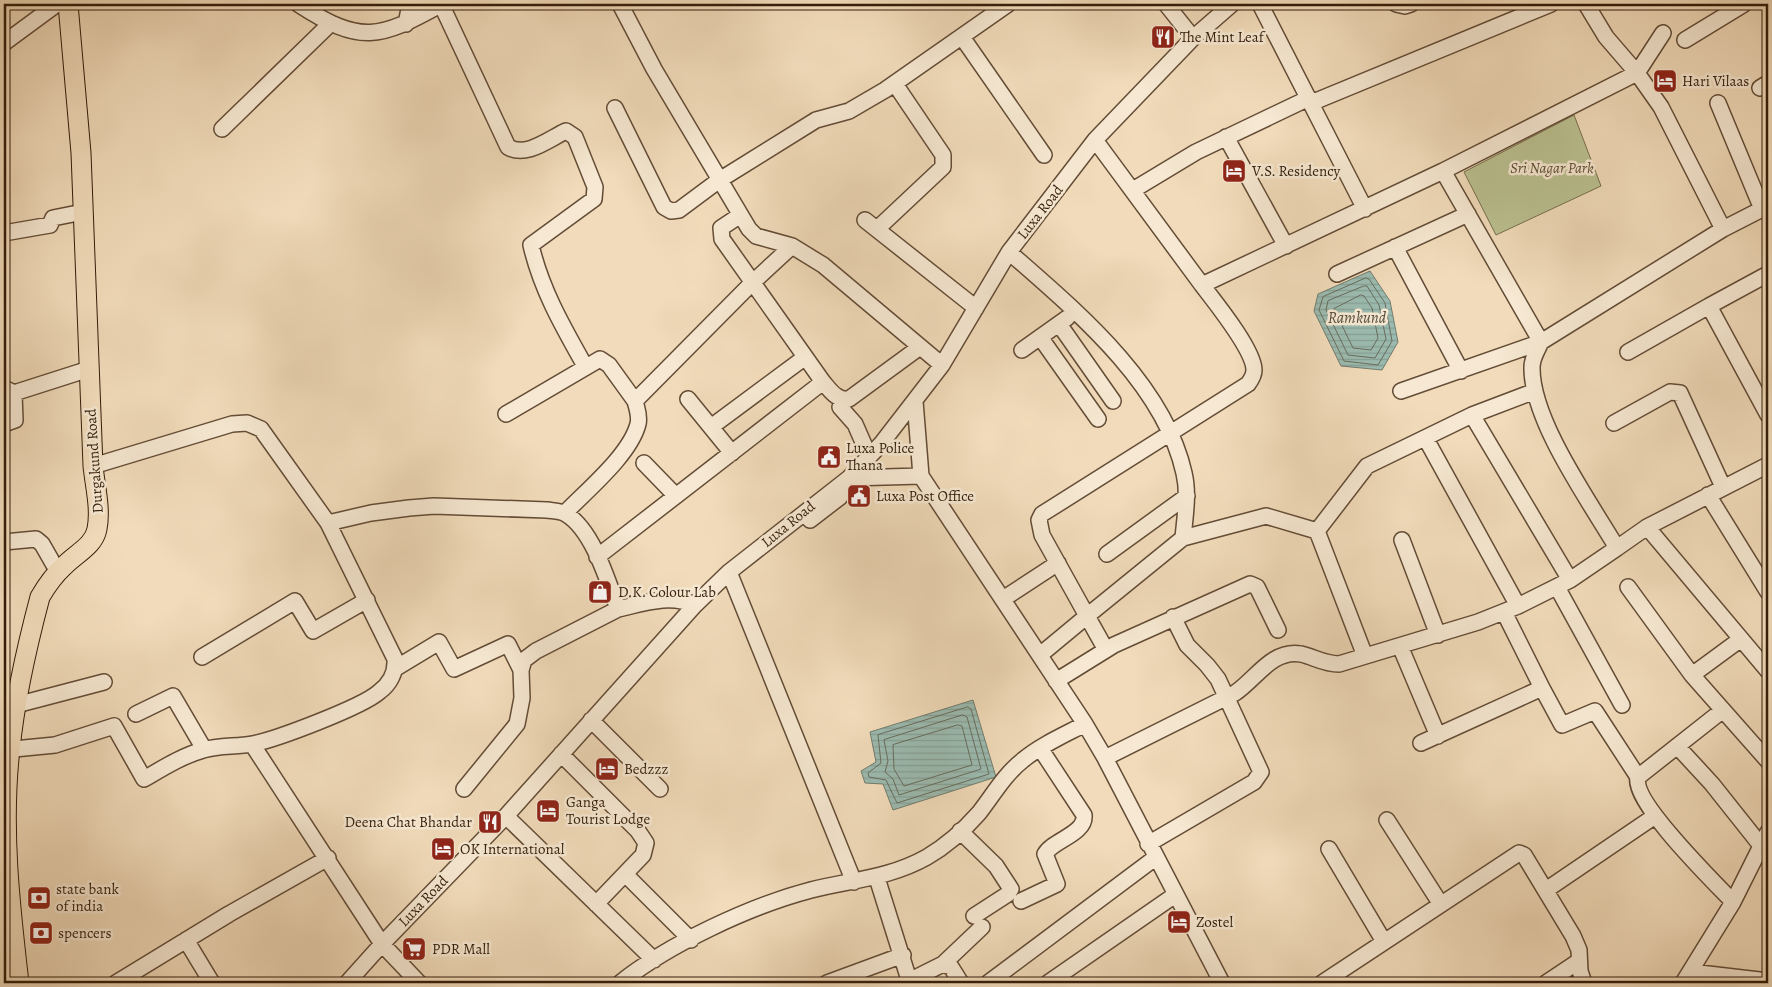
<svg xmlns="http://www.w3.org/2000/svg" width="1772" height="987" viewBox="0 0 1772 987" font-family="Alegreya,serif">
  <defs>
    <pattern id="water-rules" width="6" height="5" patternUnits="userSpaceOnUse" patternTransform="scale(1.25)"><rect width="6" height="5" fill="#9bbbb0"/><path d="M0 2.5h6" fill="none" stroke="#86a096"/></pattern>
  </defs>
  <rect width="100%" height="100%" fill="#f1dbba"/>
  <filter id="stains"><feTurbulence type="fractalNoise" baseFrequency=".004" numOctaves="4"/><feColorMatrix values="0 0 0 0 .2 0 0 0 0 .09 0 0 0 0 .02 0 0 0 .5 -.17"/></filter>
  <radialGradient id="worn" r=".72"><stop offset=".6" stop-color="#630" stop-opacity="0"/><stop offset="1" stop-color="#630" stop-opacity=".3"/></radialGradient>
  <!-- green -->
  <path fill="#bac090" stroke="#776e4d" d="M1574,115l27,71 -105,49 -32,-63z"/>
  <!-- water -->
  <path fill="url(#water-rules)" stroke="#727c6e" d="M1370,271l20,30 8,41 -16,28 -41,-4 -27,-55 4,-17z
    M973,700l23,77 -103,33 -10,-26 -18,-1 -4,-12 15,-9 -6,-30z"/>
  <g fill="none" stroke-linecap="round" stroke-linejoin="round">
    <!-- shore -->
    <path stroke="#686c5d" stroke-width="1" d="M1366,278l3,1 16,24 7,38 -14,24 -34,-4 -25,-51 4,-13z
      M1364,286h3l12,19 7,34 -11,19 -27,-3 -22,-45 2,-9z
      M1361,295l3,1 8,12 6,30 -7,12 -18,-2 -19,-39z
      M968,707l3,2 18,65 -92,29 -11,-23 -17,-3 -1,-4 13,-10 -3,-28z
      M963,715l4,2 14,52 -82,26 -6,-16 -8,-7 3,-11 -4,-21z
      M958,725l4,1 10,39 -68,21 -10,-17 -1,-24z"/>
    <defs>
      <path id="minor" d="M298,4c63,41 81,35 144,0
        M441,4l67,143c18,11 41,-8 58,-16l9,6 20,50 -1,12 -63,46c10,44 32,82 54,121
        M620,4l34,65 95,160 7,7 36,10 31,19 119,100
        M1166,4l27,34
        M1260,4l105,205
        M1396,4l9,2 6,-2
        M1586,4l20,33 31,36 26,-40
        M406,24l4,-20
        M962,37l82,118
        M1685,40l59,-36
        M4,43l53,-39
        M1760,88l8,-5
        M1311,103l240,-99
        M1718,103l44,106
        M615,108l49,99 7,4 8,-1 39,-29 98,-61 33,-9 36,-21 123,-86
        M222,129l109,-106
        M1226,137l60,109
        M1095,140l107,145 241,-114
        M1133,190l63,-38 113,-54
        M1768,206l-45,23 -182,113c-4,9 -9,16 -9,25 -1,53 58,135 85,181l30,-21 121,-62
        M739,216l-18,12 1,11 101,143
        M865,220l111,88
        M877,229l66,-62v-12l-48,-71
        M4,233l46,-8 3,-7 30,-6
        M1395,247l66,124
        M1009,252c66,58 155,131 175,221 5,21 1,43 -1,65l-96,78 19,34
        M1337,274l131,-60
        M1768,274l-59,32 59,109
        M1059,324l54,77
        M1040,337l58,82
        M1022,350l45,-32
        M1628,352l81,-46
        M4,388l10,5 75,-24
        M1401,391l140,-49 -98,-171 194,-98 24,34 62,122
        M688,399l44,54
        M915,401l6,75 164,248 20,34 117,225
        M840,407l15,17 14,32
        M506,414l94,-55 9,6 26,36
        M1472,415l98,165
        M1614,423l56,-31 10,1 43,94
        M4,424l11,-4 -1,-27
        M711,427l93,-69
        M1426,439l92,167
        M644,463l32,33
        M93,466l139,-42 15,-1 14,6 67,94 43,-10 38,-5 25,-2 113,4c6,1 14,1 19,4 27,16 42,68 52,95 27,-6 51,-15 77,-4
        M849,478l72,-2
        M1708,495l60,97
        M565,513c22,-23 65,-58 73,-89 2,-8 -1,-15 -3,-23l117,-118 40,-37
        M810,520l30,-23 8,-18
        M1647,527l121,144
        M1317,531l48,125
        M1183,538l83,-22 51,15 50,-65 105,-51 63,-24
        M1402,540l36,95
        M4,542l32,-3 6,5 16,28
        M1107,554l80,-58
        M597,557l226,-175c7,8 14,19 26,17l71,-52
        M729,572l125,310
        M1557,587l65,118
        M1628,587l64,88 49,-36
        M1003,599l55,-36
        M1400,646l38,90
        M1040,655l47,-39 -45,-81 -3,-15 3,-6 206,-130c3,-4 6,-9 6,-14 0,-20 -39,-68 -52,-85
        M202,657l93,-56 18,30 54,-31
        M396,668l43,-26 15,27 54,-25 13,26
        M1692,675l76,86
        M1056,681l58,-36 136,-61 7,3 21,43
        M1542,688l20,37 33,-14 43,66
        M16,705l88,-23
        M1723,710l-85,67c-7,24 76,105 95,125
        M136,714l37,-18 31,53
        M591,720l69,69
        M1421,743l121,-55 -38,-76
        M252,744l130,200 37,39
        M1677,746l35,38 54,68
        M4,750l51,-5 59,-19 30,53c19,-11 38,-23 59,-29 16,-5 33,-3 49,-6 23,-4 110,-37 127,-52 11,-8 17,-20 16,-33l-67,-136
        M561,754l77,77 8,12 -3,12 -47,49
        M1105,758l130,-65c21,-14 37,-44 66,-39 13,3 23,10 38,10l139,-42 40,-16 52,-26 47,-32
        M464,789l53,-65 5,-26 -1,-28 3,-10 12,-9 82,-42
        M1387,820l53,83
        M511,821l143,139
        M960,831l36,35 15,23 -3,5 -34,22
        M1148,844l106,-62 7,-10 -43,-93 -11,-14 -20,-20 -14,-28
        M1329,849l54,91
        M625,874l66,66
        M877,878l33,105
        M1546,890l109,-74
        M1021,901l36,-17 -12,-30c8,-14 41,-20 39,-39l-44,-67
        M186,940l26,43
        M943,964l39,-37
        M1691,972l77,9
        M909,981l34,-17 8,3 10,16
        M116,983l113,-69 99,-56
        M347,983l35,-39 124,-128 189,-211 34,-33 120,-94 32,-34 61,-79 67,-113 86,-112 98,-102 39,-34
        M620,983c49,-39 130,-77 191,-93 40,-10 79,-12 116,-33 19,-11 37,-27 52,-44 14,-18 26,-39 44,-53 18,-15 41,-25 62,-36
        M827,983l76,-28
        M988,983l167,-125
        M1048,983l127,-88
        M1322,983l197,-130 5,2 49,81 6,14 1,21 4,12
        M1546,983l33,-22
        M1683,983l50,-81 35,-70"/>
      <path id="major" d="M19,983c-9,-77 -18,-156 -9,-234 5,-51 17,-103 30,-152 7,-12 14,-22 24,-31 11,-12 30,-20 33,-37 4,-20 -2,-43 -4,-63l-12,-313 -13,-149"/>
    </defs>
    <!-- minor casing -->
    <use href="#minor" stroke="#634c36" stroke-width="18"/>
    <!-- major casing -->
    <use href="#major" stroke="#341d0a" stroke-width="21"/>
    <!-- minor -->
    <use href="#minor" stroke="#f6e8d2" stroke-width="15"/>
    <!-- major -->
    <use href="#major" stroke="#f1dbba" stroke-width="19"/>
  </g>
  <!-- icons -->
  <defs>
    <symbol id="restaurant-square" viewBox="-11 -11 22 22"><rect x="-9" y="-9" width="18" height="18" rx="4" fill="#8f2418" stroke="#f6e8d2"/><path d="M-5-6h1v4h1v-4h1v4h1v-4h1v5L-1.5 .5V6h-2V.5L-5-1ZM5-6V6H3V1.5H1.5Q1.5-4 5-6Z" fill="#fff"/></symbol>
    <symbol id="hotel-square" viewBox="-11 -11 22 22"><rect x="-9" y="-9" width="18" height="18" rx="4" fill="#8f2418" stroke="#f6e8d2"/><path d="M-6-4.5h1.5V1H6V5H4.5V3h-9V5H-6ZM-4 0a1.8 1.8 0 1 1 3.6 0ZM.5 0V-2.5h3Q6-2.5 6 0Z" fill="#fff"/></symbol>
    <symbol id="civic-square" viewBox="-11 -11 22 22"><rect x="-9" y="-9" width="18" height="18" rx="4" fill="#8f2418" stroke="#f6e8d2"/><path d="M-.6-6.5H3V-4.5H.6V-3L4-1V1h2V6H-6V1h2V-1L-.6-3ZM-1.2 2.5V6h2.4V2.5Z" fill="#fff"/></symbol>
    <symbol id="shop-square" viewBox="-11 -11 22 22"><rect x="-9" y="-9" width="18" height="18" rx="4" fill="#8f2418" stroke="#f6e8d2"/><path d="M-5-2.5h2.3a2.7 3.5 0 0 1 5.4 0H5L5.5 6h-11ZM-1.5-2.5h3a1.5 2.3 0 0 0-3 0Z" fill="#fff"/></symbol>
    <symbol id="bank-square" viewBox="-11 -11 22 22"><rect x="-9" y="-9" width="18" height="18" rx="4" fill="#8f2418" stroke="#f6e8d2"/><path d="M-6-4H6V4H-6ZM0-2.3a2.3 2.3 0 1 0 0 4.6a2.3 2.3 0 1 0 0-4.6Z" fill="#fff"/></symbol>
    <symbol id="supermarket-square" viewBox="-11 -11 22 22"><rect x="-9" y="-9" width="18" height="18" rx="4" fill="#8f2418" stroke="#f6e8d2"/><path d="M-6-5.5h2.5l.6 2H6L4.5 2H-2.5L-4.4-4H-6ZM-1.5 3.2a1.3 1.3 0 1 0 .1 0ZM3 3.2a1.3 1.3 0 1 0 .1 0Z" fill="#fff"/></symbol>
  </defs>
  <g fill-rule="evenodd">
    <use href="#restaurant-square" x="1149" y="23" width="28" height="28"/>
    <use href="#hotel-square" x="1651" y="67" width="28" height="28"/>
    <use href="#hotel-square" x="1220" y="157" width="28" height="28"/>
    <use href="#civic-square" x="815" y="443" width="28" height="28"/>
    <use href="#civic-square" x="845" y="482" width="28" height="28"/>
    <use href="#shop-square" x="586" y="578" width="28" height="28"/>
    <use href="#hotel-square" x="593" y="755" width="28" height="28"/>
    <use href="#hotel-square" x="534" y="797" width="28" height="28"/>
    <use href="#restaurant-square" x="476" y="808" width="28" height="28"/>
    <use href="#hotel-square" x="429" y="835" width="28" height="28"/>
    <use href="#bank-square" x="25" y="884" width="28" height="28"/>
    <use href="#hotel-square" x="1165" y="908" width="28" height="28"/>
    <use href="#bank-square" x="27" y="919" width="28" height="28"/>
    <use href="#supermarket-square" x="400" y="935" width="28" height="28"/>
  </g>
  <g text-anchor="middle" stroke-width="5" stroke-linejoin="round" paint-order="stroke">
    <!-- poi labels -->
    <g font-size="15" fill="#341d0a" stroke="#f6e8d2" text-anchor="start">
      <text x="1180" y="42">The Mint Leaf</text>
      <text x="1682" y="86">Hari Vilaas</text>
      <text x="1252" y="176">V.S. Residency</text>
      <text x="846" y="453">Luxa Police<tspan x="846" dy="17">Thana</tspan></text>
      <text x="876" y="501">Luxa Post Office</text>
      <text x="618" y="597">D.K. Colour Lab</text>
      <text x="624" y="774">Bedzzz</text>
      <text x="566" y="807">Ganga<tspan x="566" dy="17">Tourist Lodge</tspan></text>
      <text x="472" y="827" text-anchor="end">Deena Chat Bhandar</text>
      <text x="460" y="854">OK International</text>
      <text x="56" y="894">state bank<tspan x="56" dy="17">of india</tspan></text>
      <text x="1196" y="927">Zostel</text>
      <text x="58" y="938">spencers</text>
      <text x="432" y="954">PDR Mall</text>
    </g>
    <!-- park labels -->
    <g font-size="15" font-style="italic" fill="#5c4e32" stroke="#f6e8d2">
      <text x="1552" y="173">Sri Nagar Park</text>
    </g>
    <!-- street labels -->
    <g font-size="15" fill="#341d0a" stroke="#f6e8d2">
      <text transform="translate(1040 212) rotate(-52)" y="5">Luxa Road</text>
      <text transform="translate(94 461) rotate(-94)" y="5">Durgakund Road</text>
      <text transform="translate(788 524) rotate(-39)" y="5">Luxa Road</text>
      <text transform="translate(423 901) rotate(-46)" y="5">Luxa Road</text>
    </g>
    <!-- water labels -->
    <g font-size="16" font-style="italic" fill="#534c3c" stroke="#f6e8d2">
      <text x="1357" y="323">Ramkund</text>
    </g>
  </g>
  <!-- margin -->
  <rect width="1772" height="987" fill="none" stroke="#f1dbba" stroke-width="20"/>
  <rect x="5" y="5" width="1762" height="977" fill="none" stroke="#341d0a" stroke-width="2.5"/>
  <rect x="10" y="10" width="1752" height="967" fill="none" stroke="#341d0a"/>
  <rect width="100%" height="100%" filter="url(#stains)"/>
  <rect width="100%" height="100%" fill="url(#worn)"/>
</svg>
